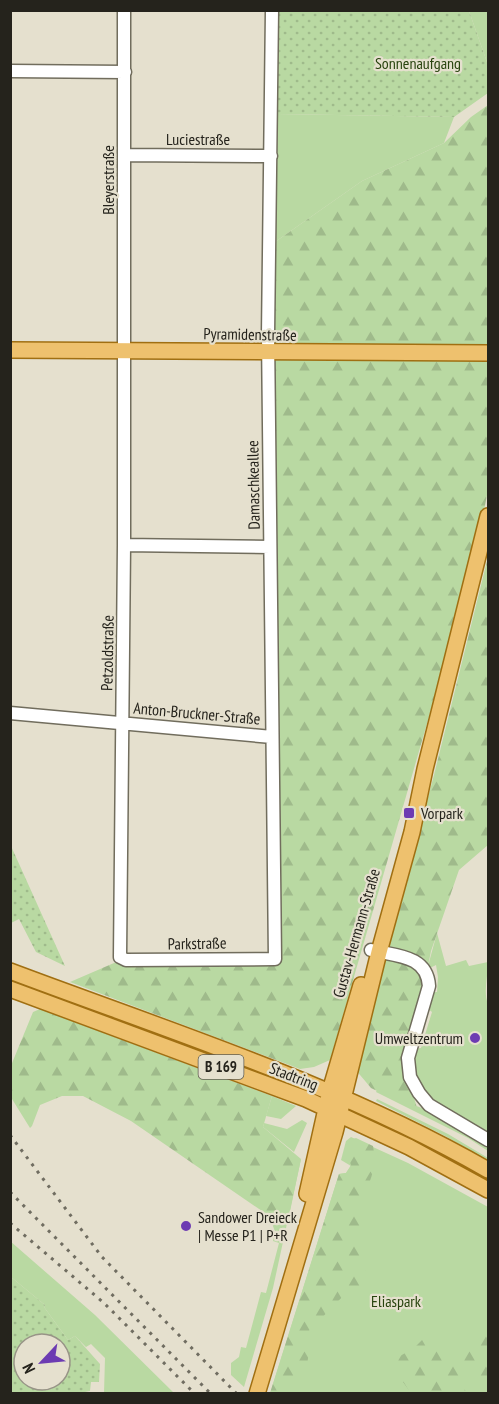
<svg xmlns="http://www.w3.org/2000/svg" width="499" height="1404" viewBox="0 0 499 1404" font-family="'PT Sans Narrow',sans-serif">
  <defs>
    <pattern id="forest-firs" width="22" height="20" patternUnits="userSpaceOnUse" patternTransform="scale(1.5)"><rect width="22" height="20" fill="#b9d9a2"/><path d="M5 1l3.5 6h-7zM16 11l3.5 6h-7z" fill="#9fba8b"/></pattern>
    <pattern id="garden-dots" width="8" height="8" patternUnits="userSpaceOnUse" patternTransform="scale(1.5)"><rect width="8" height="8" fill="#b9d9a2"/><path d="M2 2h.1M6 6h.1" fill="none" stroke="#9fba8b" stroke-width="1.8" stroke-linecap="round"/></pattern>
  </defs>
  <rect width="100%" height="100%" fill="#e5e0ce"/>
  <!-- green -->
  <path fill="#b9d9a2" d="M469,11h19v54z
    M278,114l176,3 -10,26 -82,38 -87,61z
    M437,933l9,33 20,-6 3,6 19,-4c0,15 -5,30 0,42v130c-35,-20 -81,-35 -74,-85l7,-1 11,-36 -5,-4 4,-16h6l1,-15 -2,-12 -6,3 -2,-2z
    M377,1090l52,21 59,34v6l-20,-13 -92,-46z
    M272,1096l24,10 -15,13 -15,-3z
    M377,1099l71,35 40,24v3l-41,-24 -71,-36z
    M302,1120l5,3 -13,29 -31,-25 1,-4 23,6z
    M351,1137l57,26 80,44v186l-218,1 69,-220 7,-1 5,-7 -10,-6 5,-19z
    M301,1159l-28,129 -29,99 -13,-12v-12l8,-6 2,-10 5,1 15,-56 5,1 13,-50 -6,-2 2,-9 -6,-18z
    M10,1241l85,74 79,78h-70l1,-35 -14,-14 -5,3 -11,-11 -7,4 -24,-33 1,-2 -34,-28z"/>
  <!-- forest -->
  <path fill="url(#forest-firs)" d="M488,105v242h-214l1,-105 87,-61 82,-38 27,-26z
    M275,357l208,2 5,3v128l-13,67 -145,503 -16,7 -14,2 -230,-87 44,-19 164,-1z
    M488,557v288l-29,25 -28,81 -8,40 -20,70 15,50 -47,-23 -16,-19 79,-294z
    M40,1009l232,87 -9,31 38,32 -13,62 -13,-1 -144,-99 -48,-25h-21l-22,9 -8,21 -2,2 -18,-29 -2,-31 23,-56z
    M356,1138l17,8c5,27 -6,36 -11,59 -4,16 3,63 5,81l-11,11 -8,-6 -41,42 3,13 -5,31 -15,16h-20l69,-219 7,-1 5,-8 -6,-16 2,-8z
    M488,1319v58l-27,4 5,11 3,1h-58l-8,-11 -10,-22 21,-12 9,-9 12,7 6,7 35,-4 4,-26z"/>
  <!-- garden -->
  <path fill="url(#garden-dots)" fill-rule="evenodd" d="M278,11h191l19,54v28l-34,24 -176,-3z
    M11,846l54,120 -29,-14 -17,-33 -8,4z
    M11,1277l34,28 -1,2 24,33 7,-4 25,28 -1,18h-8l-1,9 -15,3 -64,-1zM24,1344h36v36h-36z"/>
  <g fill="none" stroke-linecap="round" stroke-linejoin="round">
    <defs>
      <path id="minor" d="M124,10v535l-4,412 6,3 149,-1 -7,-624 4,-325
        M10,71l115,1
        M124,155l147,1
        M124,545l146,2
        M10,713l262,24
        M371,950c25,6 56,5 58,36l-21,72 2,19 9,16 10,12 59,35"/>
      <path id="major" d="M10,350l478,3
        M10,971c162,61 328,113 478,199
        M10,989l296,110 103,48 79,43
        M307,1194l23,-103 31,-106
        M257,1394l78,-262 44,-180 33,-120 13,-63 63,-253"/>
    </defs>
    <!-- minor casing -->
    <use href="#minor" stroke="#716d5d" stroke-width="15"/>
    <!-- major casing -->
    <use href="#major" stroke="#a06f12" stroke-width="18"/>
    <!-- minor -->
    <use href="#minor" stroke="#fff" stroke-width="12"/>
    <!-- major -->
    <use href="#major" stroke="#eec16e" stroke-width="15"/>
    <!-- rail -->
    <path stroke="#706d61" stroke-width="3" stroke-dasharray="3 6" stroke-linecap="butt" d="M10,1135l92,122 135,137
      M10,1192l201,202
      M10,1223l94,80 91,91"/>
  </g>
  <!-- markers -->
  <g fill="#6c3bb2" stroke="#e5e0ce" stroke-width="2">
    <rect x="403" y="807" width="12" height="12" rx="3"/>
    <circle cx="475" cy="1038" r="6"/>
    <circle cx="186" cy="1226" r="6"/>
  </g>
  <g text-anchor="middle" stroke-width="4.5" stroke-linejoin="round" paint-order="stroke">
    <!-- shield labels -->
    <rect fill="#e5e0ce" stroke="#5f5c51" stroke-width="1.5" x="198.5" y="1055" width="45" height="24" rx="4.5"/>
    <g font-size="15" font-weight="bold" fill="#25231c">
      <text x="221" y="1072">B 169</text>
    </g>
    <!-- park labels -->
    <g font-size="16" fill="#28430e" stroke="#e5e0ce">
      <text x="418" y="69">Sonnenaufgang</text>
      <text x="396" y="1307">Eliaspark</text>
    </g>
    <!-- street labels -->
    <g font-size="16" fill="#25231c" stroke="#e5e0ce">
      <text x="198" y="145">Luciestraße</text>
      <text transform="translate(108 180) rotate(-90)" y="6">Bleyerstraße</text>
      <text transform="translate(250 334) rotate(1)" y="6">Pyramidenstraße</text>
      <text transform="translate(253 485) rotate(-91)" y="6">Damaschkeallee</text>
      <text transform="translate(107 653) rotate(-89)" y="6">Petzoldstraße</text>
      <text transform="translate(197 713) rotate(5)" y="6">Anton-Bruckner-Straße</text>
      <text transform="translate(356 933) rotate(-74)" y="6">Gustav-Hermann-Straße</text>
      <text transform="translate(197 943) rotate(-1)" y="6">Parkstraße</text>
      <text transform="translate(294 1076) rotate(21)" y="6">Stadtring</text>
    </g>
    <!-- poi labels -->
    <g font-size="16" fill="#25231c" stroke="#e5e0ce" text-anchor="start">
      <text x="421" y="819">Vorpark</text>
      <text x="463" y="1044" text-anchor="end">Umweltzentrum</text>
      <text x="198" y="1223">Sandower Dreieck<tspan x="198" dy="18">| Messe P1 | P+R</tspan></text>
    </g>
  </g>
  <!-- border -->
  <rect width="499" height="1404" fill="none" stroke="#25231c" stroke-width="24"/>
  <!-- north arrow -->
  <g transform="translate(42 1362) rotate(244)"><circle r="28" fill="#e5e0ce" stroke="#989487" stroke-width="1.5"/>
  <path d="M0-4.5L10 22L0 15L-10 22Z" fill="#6c3bb2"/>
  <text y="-9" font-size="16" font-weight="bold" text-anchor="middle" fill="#25231c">N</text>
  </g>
</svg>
